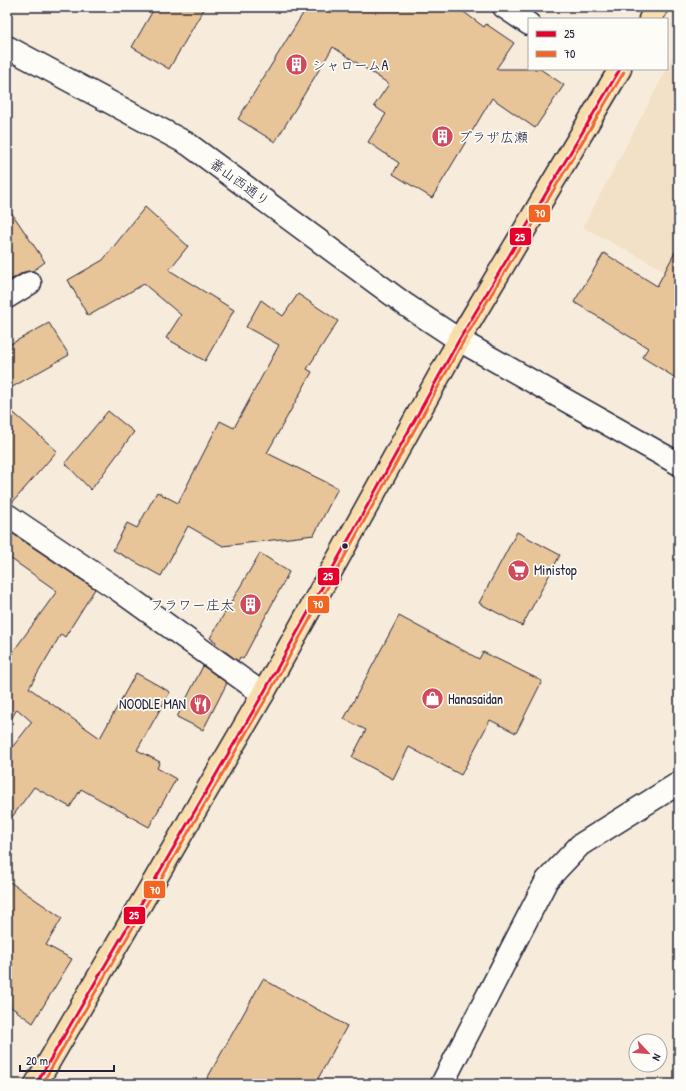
<svg xmlns="http://www.w3.org/2000/svg" width="686" height="1091" viewBox="0 0 686 1091" font-family="'Patrick Hand','Klee One',sans-serif">
  <rect width="100%" height="100%" fill="#f7ecdb"/>
  <filter id="ink" filterUnits="userSpaceOnUse"><feTurbulence type="fractalNoise" baseFrequency=".025" numOctaves="2"/><feDisplacementMap in="SourceGraphic" scale="8" xChannelSelector="R" yChannelSelector="G"/><feConvolveMatrix kernelMatrix="1 2 1 2 8 2 1 2 1" color-interpolation-filters="sRGB"/></filter>
  <g filter="url(#ink)">
    <!-- built -->
    <path fill="#f2e0c7" d="M679,46v232l-96,-51z"/>
    <!-- building -->
    <path fill="#e8c599" stroke="#22223b" d="M155,7h50l-36,62 -37,-22z
      M307,7h150l27,20 2,-3 28,19 -18,26h44l24,16 -29,43 -43,-30 -60,100 -39,-24 6,-11 -31,-21 18,-28 -12,-8 15,-22 -56,-37 -58,95 -37,-23z
      M7,206l38,56 -12,9h-4l-5,1 -17,10z
      M145,207l43,39 -19,24 65,40 -29,51 -39,-23 15,-23 -37,-31 -56,32 -20,-36 35,-20z
      M679,245v135l-37,-23 6,-9 -74,-46 30,-49 53,33z
      M298,294l40,27 -31,48 5,3 -45,81 71,35 -24,47 -91,11 -35,-20 -27,50 -48,-26 14,-27 10,5 20,-36 21,11 42,-82 14,7 45,-83 -33,-18 15,-27 22,16z
      M49,323l20,32 -62,35v-44z
      M7,407l50,44 -46,53 -4,-1z
      M108,411l26,21 -43,58 -26,-27z
      M7,530l88,59 -30,48 -4,-3 -32,54 71,50 36,-65 34,19 -33,58 23,12 -3,6 19,11 -27,48 -68,-38 -11,18 -36,-20 -27,37v-70l25,-32 -15,-13 -10,17v-66l50,-69 -50,-35z
      M517,532l43,23 -38,71 -43,-23z
      M260,553l29,19 -46,87 -3,-2 -2,4 -23,-17 1,-2 -6,-4z
      M399,616l80,43 4,-7 59,29 -26,52 -26,-13 -29,55 -52,-28 -16,32 -41,-22 14,-27 -22,-11z
      M203,666l24,17 -24,47 -26,-13z
      M7,880l55,38 -16,27 26,14 -39,64 -26,-19z
      M263,979l84,47 -32,58h-111z"/>
    <g fill="none" stroke-linecap="round" stroke-linejoin="round">
      <defs>
        <path id="minor" d="M504,7l25,17
          M7,297l23,-14
          M7,515l113,76 143,103"/>
        <path id="tertiary" d="M7,47l181,97 218,161 53,35 220,124
          M442,1084l105,-204 33,-35 99,-62"/>
        <path id="trunk" d="M650,19l7,-12
          M36,1084l227,-390 196,-354 161,-271"/>
      </defs>
      <!-- minor casing -->
      <use href="#minor" stroke="#22223b" stroke-width="25"/>
      <!-- tertiary casing -->
      <use href="#tertiary" stroke="#22223b" stroke-width="25"/>
      <!-- trunk casing -->
      <use href="#trunk" stroke="#22223b" stroke-width="25"/>
      <!-- minor -->
      <use href="#minor" stroke="#fdfcf7" stroke-width="22"/>
      <!-- tertiary -->
      <use href="#tertiary" stroke="#fdfcf7" stroke-width="22"/>
      <!-- trunk -->
      <use href="#trunk" stroke="#f9deab" stroke-width="22"/>
      <defs>
        <path id="bus-1" d="M36,1084l227,-390 196,-354 161,-271"/>
        <path id="bus-2" d="M42,1084l225,-387 196,-355 161,-270"/>
      </defs>
      <!-- bus-1 casing -->
      <use href="#bus-1" stroke="#fdfcf7" stroke-width="6"/>
      <!-- bus-2 casing -->
      <use href="#bus-2" stroke="#fdfcf7" stroke-width="6"/>
      <!-- bus-1 -->
      <use href="#bus-1" stroke="#e4002b" stroke-width="3"/>
      <!-- bus-2 -->
      <use href="#bus-2" stroke="#f26522" stroke-width="3"/>
    </g>
  </g>
  <!-- icons -->
  <defs>
    <symbol id="building-disc" viewBox="-11 -11 22 22"><circle r="9.5" fill="#d1495b" stroke="#fdfcf7"/><path d="M-4-6H4V6H1V3H-1V6H-4ZM-2.5-4.3h1.7v1.8h-1.7ZM.8-4.3h1.7v1.8H.8ZM-2.5-1h1.7V.8h-1.7ZM.8-1h1.7V.8H.8Z" fill="#fff"/></symbol>
    <symbol id="supermarket-disc" viewBox="-11 -11 22 22"><circle r="9.5" fill="#d1495b" stroke="#fdfcf7"/><path d="M-6-5.5h2.5l.6 2H6L4.5 2H-2.5L-4.4-4H-6ZM-1.5 3.2a1.3 1.3 0 1 0 .1 0ZM3 3.2a1.3 1.3 0 1 0 .1 0Z" fill="#fff"/></symbol>
    <symbol id="shop-disc" viewBox="-11 -11 22 22"><circle r="9.5" fill="#d1495b" stroke="#fdfcf7"/><path d="M-5-2.5h2.3a2.7 3.5 0 0 1 5.4 0H5L5.5 6h-11ZM-1.5-2.5h3a1.5 2.3 0 0 0-3 0Z" fill="#fff"/></symbol>
    <symbol id="restaurant-disc" viewBox="-11 -11 22 22"><circle r="9.5" fill="#d1495b" stroke="#fdfcf7"/><path d="M-5-6h1v4h1v-4h1v4h1v-4h1v5L-1.5 .5V6h-2V.5L-5-1ZM5-6V6H3V1.5H1.5Q1.5-4 5-6Z" fill="#fff"/></symbol>
  </defs>
  <g fill-rule="evenodd">
    <use href="#building-disc" x="284" y="52" width="25" height="25"/>
    <use href="#building-disc" x="430" y="124" width="25" height="25"/>
    <use href="#supermarket-disc" x="506" y="558" width="25" height="25"/>
    <use href="#building-disc" x="238" y="592" width="25" height="25"/>
    <use href="#shop-disc" x="420" y="686" width="25" height="25"/>
    <use href="#restaurant-disc" x="188" y="692" width="25" height="25"/>
  </g>
  <!-- markers -->
  <circle fill="#22223b" stroke="#fdfcf7" stroke-width="1.5" cx="345" cy="546" r="3.5"/>
  <g text-anchor="middle" stroke-width="3.5" stroke-linejoin="round" paint-order="stroke">
    <!-- poi labels -->
    <g font-size="14" fill="#22223b" stroke="#fdfcf7" text-anchor="start">
      <text x="312" y="70">シャロームA</text>
      <text x="458" y="142">プラザ広瀬</text>
      <text x="534" y="575">Ministop</text>
      <text x="234" y="610" text-anchor="end">フラワー庄太</text>
      <text x="448" y="704">Hanasaidan</text>
      <text x="186" y="709" text-anchor="end">NOODLE MAN</text>
    </g>
    <!-- street labels -->
    <g font-size="14" fill="#22223b" stroke="#fdfcf7">
      <text transform="translate(240 182) rotate(36)" y="5">蕃山西通り</text>
    </g>
  </g>
  <g stroke="#fdfcf7" stroke-width="1.5">
    <rect x="528" y="204" width="23" height="19" rx="4" fill="#f26522"/>
    <rect x="509" y="227" width="23" height="19" rx="4" fill="#e4002b"/>
    <rect x="317" y="567" width="23" height="19" rx="4" fill="#e4002b"/>
    <rect x="307" y="595" width="23" height="19" rx="4" fill="#f26522"/>
    <rect x="143" y="880" width="23" height="19" rx="4" fill="#f26522"/>
    <rect x="123" y="906" width="23" height="19" rx="4" fill="#e4002b"/>
  </g>
  <g font-size="11" text-anchor="middle" font-weight="bold" fill="#fff">
    <text x="540" y="217">70</text>
    <text x="520" y="241">25</text>
    <text x="328" y="580">25</text>
    <text x="318" y="608">70</text>
    <text x="155" y="894">70</text>
    <text x="134" y="919">25</text>
  </g>
  <!-- margin -->
  <rect width="686" height="1091" fill="none" stroke="#fdfcf7" stroke-width="24"/>
  <rect x="12" y="12" width="662" height="1067" fill="none" stroke="#22223b" stroke-width="1.5" filter="url(#ink)"/>
  <!-- legend -->
  <rect x="528" y="18" width="140" height="52" fill="#fdfcf7" stroke="#a5a5ac"/>
  <rect x="536" y="31" width="20" height="6" fill="#e4002b" stroke="#a5a5ac"/>
  <text x="564" y="38" font-size="12" fill="#22223b">25</text>
  <rect x="536" y="51" width="20" height="6" fill="#f26522" stroke="#a5a5ac"/>
  <text x="564" y="58" font-size="12" fill="#22223b">70</text>
  <!-- north arrow -->
  <g transform="translate(648 1053) rotate(116)"><circle r="19" fill="#fdfcf7" stroke="#a5a5ac"/>
  <path d="M0-3L7 15L0 10L-7 15Z" fill="#d1495b"/>
  <text y="-6" font-size="11" font-weight="bold" text-anchor="middle" fill="#22223b">N</text>
  </g>
  <!-- scale -->
  <path d="M20 1065v6h94v-6" fill="none" stroke="#22223b" stroke-width="2"/>
  <text x="26" y="1065" font-size="12" fill="#22223b" stroke="#fdfcf7" stroke-width="3" paint-order="stroke">20 m</text>
</svg>
